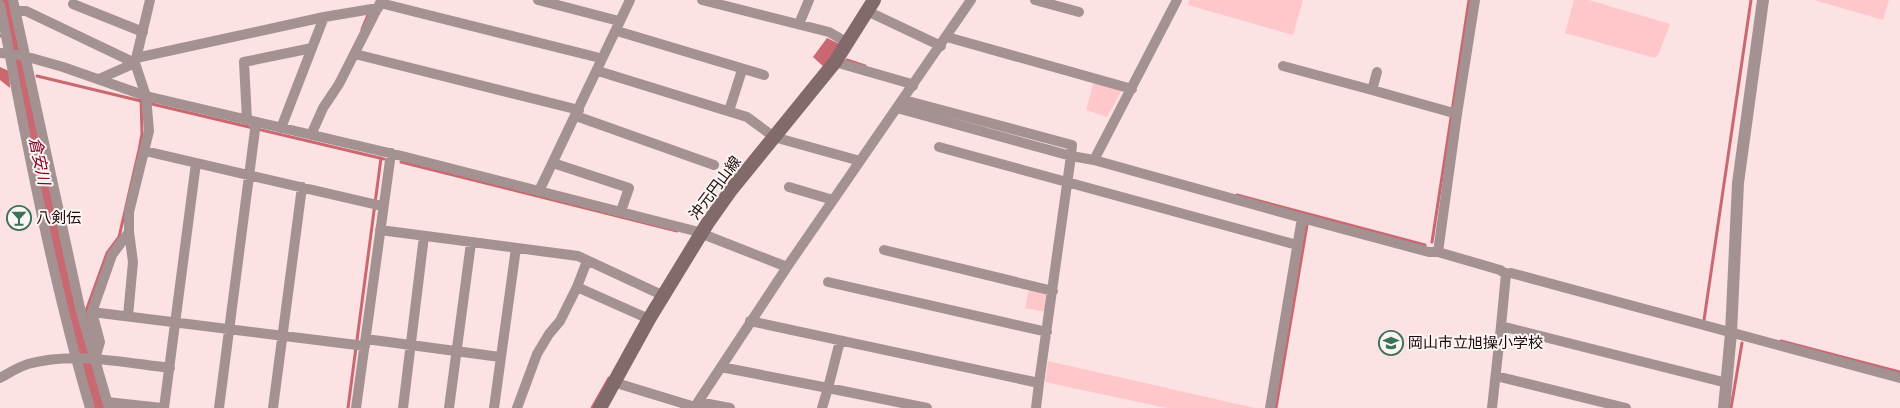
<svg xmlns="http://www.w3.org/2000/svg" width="1900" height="408" viewBox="0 0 1900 408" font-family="Montserrat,'Noto Sans JP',sans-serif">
  <rect width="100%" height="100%" fill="#fce2e2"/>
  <!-- green -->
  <path fill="#fec8cb" d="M1189,0h114l-10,35 -105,-30z
    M1574,0h15l81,24 -11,29 -4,5 -90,-25z
    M1814,0h75l-6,20z
    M1094,81l28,9 -15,27 -21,-7z
    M1029,289l17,4 2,4 -2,15 -21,-4z
    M1048,361l207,47h-89l-121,-26z"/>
  <!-- water -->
  <path fill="#ca6871" d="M827,38l15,7 -17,23 -12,-11z
    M0,67l9,4 1,17 -10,-8z"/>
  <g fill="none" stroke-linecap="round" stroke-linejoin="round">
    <!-- stream -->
    <path stroke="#ca6871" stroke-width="3" d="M362,29l6,-14
      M0,36l13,-4
      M847,60l18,6
      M37,76l104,25
      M152,104l232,55
      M401,162l276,69
      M1237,195l188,50
      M1432,242l37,-242
      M1704,320l47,-320
      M91,328l-5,-17 21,-58 12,-16 20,-87 3,-16 -1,-35
      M1781,341l119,31
      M80,343l6,-1
      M348,408l33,-250
      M592,408l17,-30
      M1276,408l31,-183
      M1731,408l11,-65"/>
    <!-- river -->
    <path stroke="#ca6871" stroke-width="18" d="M5,0l77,352 17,56"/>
    <!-- minor -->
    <path stroke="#a49293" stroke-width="10" d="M13,0l67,308 29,100
      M538,0l77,20
      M702,0l127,32 19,11
      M1035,0l44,12
      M1177,0l-83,160 208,58 -32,190
      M380,3l216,54
      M73,4l70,28
      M0,5c26,134 51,271 90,403
      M15,11h11l109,52
      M867,11l74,35
      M799,24l10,-24
      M617,31l147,44
      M947,37l185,52
      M0,53l21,2 42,12 83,29 256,60 293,75 92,36 184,-267
      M355,54l224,56
      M136,58l188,-41 54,-9
      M835,62l73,21 5,3
      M1283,66l89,24 5,-18
      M598,71l149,46 27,20 86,24
      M99,79l36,-16
      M1372,90l85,24 18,-114
      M904,100l168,45 -1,11 23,4
      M729,111l13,-41
      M1457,114l-19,138 62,18 6,4 5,-1 389,105
      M576,116l138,49
      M247,120l-3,-58 68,-14
      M281,128l43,-111
      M311,135l12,-27 16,-24 41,-81
      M939,147l358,98
      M145,151l237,55
      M553,163l76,25 -8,23
      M789,187l44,13
      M539,191l91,-191
      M1302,218l127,34h9
      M380,230l198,26 86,40
      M884,250l169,41
      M1506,274l-5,52 226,57
      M828,282l219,50
      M577,287l72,32
      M92,312l273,34
      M128,316l5,-54 -4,-30
      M750,321l289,62 32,-227 -174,-48
      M366,339l134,18
      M840,341l-12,47 99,20
      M95,359l5,-17 -8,-30 20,-57 17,-23v-20l20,-81 -3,-35 -11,-33 15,-63
      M721,367l107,21 -6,20
      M1496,376l130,32
      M0,378c9,-5 18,-11 28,-14 44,-13 98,-1 142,4
      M613,382l82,25
      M107,402l55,6
      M698,402l32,6
      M164,408l32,-245
      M219,408l37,-286
      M273,408l29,-221
      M356,408l35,-255
      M403,408l21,-172
      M449,408l22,-165
      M494,408l22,-160
      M517,408l20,-54 12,-20 11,-13 17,-34 10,-26
      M694,408l93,-141
      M1036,408l3,-25
      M1492,408l9,-82"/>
    <!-- tertiary -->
    <path stroke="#a49293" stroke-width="12" d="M1724,408l7,-75 7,-150 25,-183"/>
    <!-- secondary -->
    <path stroke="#82696a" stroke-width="14" d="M600,408l49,-89 58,-95 24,-34 104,-128 39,-62"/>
  </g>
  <!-- icons -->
  <defs>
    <symbol id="bar-ring" viewBox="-11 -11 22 22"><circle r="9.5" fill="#fdf4f4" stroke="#38725b" stroke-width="1.5"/><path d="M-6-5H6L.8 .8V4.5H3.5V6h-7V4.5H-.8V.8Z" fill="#38725b"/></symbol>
    <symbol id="school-ring" viewBox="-11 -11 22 22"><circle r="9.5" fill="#fdf4f4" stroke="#38725b" stroke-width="1.5"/><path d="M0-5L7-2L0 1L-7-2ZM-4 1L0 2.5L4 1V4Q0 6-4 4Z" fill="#38725b"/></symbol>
  </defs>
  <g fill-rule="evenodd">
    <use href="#bar-ring" x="5" y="204" width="28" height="28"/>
    <use href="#school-ring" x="1377" y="329" width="28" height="28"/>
  </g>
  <g text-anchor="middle" stroke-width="4" stroke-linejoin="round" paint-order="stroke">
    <!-- street labels -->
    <g font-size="15" fill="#180a0b" stroke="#fdf4f4">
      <text transform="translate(715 188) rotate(-53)" y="5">沖元円山線</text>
    </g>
    <!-- poi labels -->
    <g font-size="15" fill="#180a0b" stroke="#fdf4f4" text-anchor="start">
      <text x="36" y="223">八剣伝</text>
      <text x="1408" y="348">岡山市立旭操小学校</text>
    </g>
    <!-- water labels -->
    <g font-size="16" font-style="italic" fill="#820127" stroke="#fdf4f4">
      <text transform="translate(40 161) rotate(78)" y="6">倉安川</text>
    </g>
  </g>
</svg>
